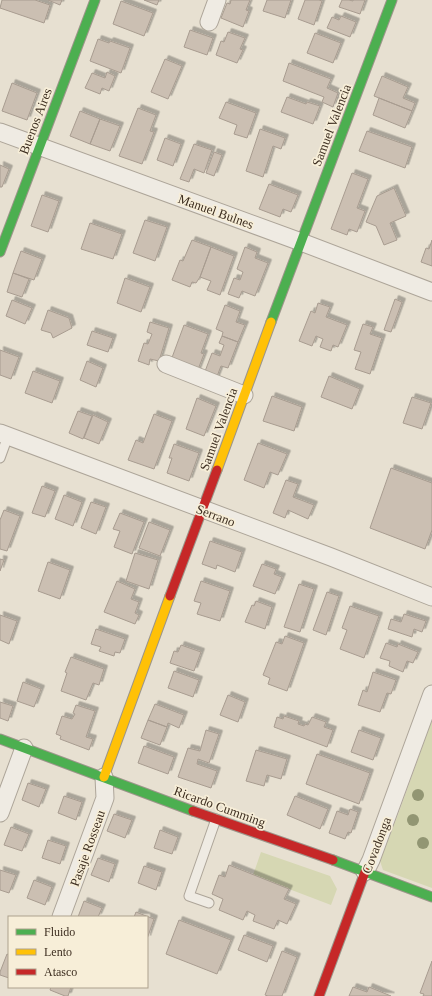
<svg xmlns="http://www.w3.org/2000/svg" width="432" height="996" viewBox="0 0 432 996" font-family="Georgia,serif">
  <defs>
    <filter id="shadow"><feDropShadow dx="3.5" dy="-3.5" stdDeviation="0" flood-color="#0004"/></filter>
  </defs>
  <rect width="100%" height="100%" fill="#e7e0d1"/>
  <!-- green -->
  <path fill="#d6d7b3" d="M432,720v168l-49,-18 -3,-9 19,-49z
    M261,852l69,24 7,13 -6,16 -42,-16 -36,-14z"/>
  <!-- building -->
  <path fill="#cbbfb2" stroke="#a89c90" filter="url(#shadow)" d="M2,0h33l15,5 -6,18 -44,-15z
    M48,0h14l-2,5z
    M144,0h15l-2,5z
    M231,0h19l-4,10 3,1 -6,16 -22,-9 6,-15 3,1z
    M267,0h24l-6,18 -22,-7z
    M305,0h14l3,1 -8,24 -16,-6z
    M342,0h7l4,1v-1h12l-5,14 -21,-7z
    M121,1l32,12 -9,23 -31,-12z
    M341,16l15,6 -6,15 -23,-9 5,-11 7,3z
    M190,30l23,8 -6,17 -23,-8z
    M228,32l17,6 -5,11 3,1 -6,13 -21,-8 5,-14 3,1z
    M315,33l26,10 -8,20 -26,-10z
    M98,39l11,4 1,-2 20,7 -9,25 -31,-12z
    M165,59l17,7 -14,33 -17,-7z
    M289,63l42,16 -4,9 11,5 -5,14 -11,-5 2,-5 -41,-16z
    M107,72l8,4 -6,15 -7,-3 -2,6 -15,-6 7,-15 13,5z
    M382,76l26,11 -5,11 12,5 -3,8 -38,-15z
    M12,83l25,10 -10,27 -25,-9z
    M287,97l19,7 1,-2 13,4 -7,18 -32,-12z
    M379,98l33,13 -7,17 -32,-13z
    M226,102l30,11 -9,25 -13,-4 3,-9 -18,-7z
    M138,108l18,7 -6,16 4,1 -12,32 -23,-8z
    M80,111l20,8 -10,25 -20,-8z
    M100,119l20,7 -10,25 -20,-7z
    M260,129l25,9 -4,11 -8,-3 -10,31 -17,-6z
    M367,131l45,16 -7,21 -46,-17z
    M165,138l16,6 -8,22 -16,-6z
    M194,144l18,6 -8,23 -10,-4 -5,13 -9,-3z
    M214,152l8,3 -8,21 -8,-3z
    M0,165l9,4 -7,18h-2z
    M352,173l16,6 -11,29 8,3 -8,21 -8,-3 -2,6 -16,-6z
    M269,184l29,11 -7,17 -8,-3 -3,8 -21,-8z
    M394,188l12,28 -16,7 7,17 -13,5 -8,-19 -10,-4 11,-26z
    M42,195l17,6 -11,31 -17,-6z
    M145,220l22,7 -12,34 -22,-8z
    M90,223l32,11 -9,25 -32,-10z
    M192,240l19,7 -11,30 -4,6 -4,-1 -2,5 -18,-7 8,-20 3,1z
    M432,240v26l-11,-4 5,-14 3,1z
    M211,247l23,9 -14,39 -13,-5 4,-9 -11,-4z
    M245,247l12,5 -2,6 13,5 -13,33 -13,-5 -3,7 -11,-4 6,-16 6,2 3,-8 -6,-3z
    M21,251l21,8 -8,21 -21,-7z
    M13,273l16,6 -7,18 -15,-5z
    M125,278l25,9 -9,25 -24,-9z
    M395,299l7,3 -11,30 -7,-2z
    M12,300l20,8 -7,16 -19,-8z
    M318,303l12,4 -4,10 21,8 -9,22 -5,-2 -2,6 -11,-4 3,-8 -7,-3 -4,10 -13,-5 12,-30 4,2z
    M225,305l15,6 -4,11 9,3 -7,17 -16,-6 1,-4 -7,-3z
    M48,310l21,8 3,10 -19,10 -2,-5 -10,-3z
    M150,322l19,6 -10,33 -9,-2 -1,6 -11,-4 6,-18 4,1 4,-10 -5,-2z
    M363,324l10,3 -3,7 12,4 -12,36 -15,-5 6,-17 -7,-2z
    M184,325l24,9 -7,19 3,1 -7,18 -27,-9z
    M92,331l21,7 -5,14 -21,-7z
    M222,336l16,6 -10,26 -7,-2 -5,13 -12,-5 8,-21 8,3 4,-11 -5,-2z
    M0,350l19,7 -8,22 -11,-4z
    M87,361l16,7 -7,19 -16,-7z
    M33,371l27,10 -8,22 -27,-10z
    M329,376l31,13 -8,20 -31,-12z
    M272,396l30,11 -8,24 -31,-10z
    M412,397l19,6 -9,26 -19,-6z
    M197,398l19,8 -12,30 -18,-7z
    M78,411l14,5 -9,23 -14,-6z
    M154,414l18,7 -18,48 -26,-9 8,-20 7,3z
    M93,415l15,7 -9,22 -15,-6z
    M258,443l29,11 -9,21 -8,-3 -6,16 -20,-8z
    M174,444l25,9 -10,28 -22,-8 5,-15h-3z
    M391,468l41,15v47l-7,19 -55,-21z
    M286,480l12,4 -5,13 21,8 -6,14 -20,-9 -3,8 -12,-5z
    M42,486l13,5 -10,26 -13,-4z
    M64,495l18,7 -9,24 -18,-7z
    M91,502l15,5 -10,27 -15,-6z
    M4,510l16,6 -13,35 -7,-2v-29z
    M120,513l24,9 -12,32 -18,-7 6,-16 -7,-2z
    M149,522l21,8 -10,26 -21,-8z
    M210,541l32,11 -7,20 -18,-7 -1,4 -14,-5z
    M135,553l23,7 -9,29 -23,-8z
    M0,559l4,1 -4,11z
    M48,562l22,8 -10,29 -22,-8z
    M262,564l14,5 -2,5 8,3 -7,17 -22,-8z
    M117,581l18,8 -4,10 8,3 -4,11 4,2 -4,9 -31,-12z
    M201,581l29,10 -10,30 -23,-7 4,-11 -7,-2z
    M299,584l15,5 -14,43 -16,-5z
    M327,592l12,4 -13,39 -13,-5z
    M256,601l16,6 -7,22 -20,-7 7,-17 2,1z
    M350,606l29,10 -15,42 -24,-9 7,-19 -5,-2z
    M404,614l22,7 -4,11 -8,-3 -2,8 -24,-8 3,-10 10,3z
    M0,615l17,6 -8,23 -9,-4z
    M96,629l29,10 -5,14 -5,-1 -1,4 -15,-5 2,-4 -10,-3z
    M285,636l19,7 -17,48 -19,-7 2,-6 -7,-3 13,-33 6,2z
    M386,643l11,4 1,-3 20,8 -5,11 -6,-2 -4,11 -14,-6 1,-5 -10,-3z
    M181,645l20,7 -7,19 -24,-8 4,-12 4,1z
    M71,657l33,12 -5,16 -6,-2 -7,17 -25,-9 6,-18 -2,-1z
    M174,671l25,9 -6,17 -25,-9z
    M373,672l23,8 -5,14 -4,-1 -7,19 -22,-7 5,-15 4,2z
    M23,682l18,7 -7,18 -17,-6z
    M228,695l17,7 -7,20 -18,-7z
    M0,702l13,4 -5,15 -8,-3z
    M155,704l29,11 -5,13 -11,-5 -1,4 -19,-7z
    M76,705l19,6 -9,26 7,2 -4,11 -29,-11 1,-3 -5,-2 6,-18 10,3 3,-5 -2,-1z
    M284,716l15,5 -1,3 6,2 1,-2 3,1 4,-8 14,5 -2,5 9,3 -6,17 -53,-20 3,-10 6,2z
    M148,720l19,7 -7,18 -19,-7z
    M206,730l13,4 -10,29 -11,-4 -1,5 20,7 -6,17 -33,-11 10,-29 12,3z
    M359,730l22,8 -8,22 -22,-8z
    M144,746l30,11 -6,17 -30,-11z
    M256,750l31,9 -6,20 -14,-4 -3,11 -18,-5z
    M317,754l53,19 -11,31 -53,-20z
    M28,783l18,6 -7,18 -17,-7z
    M64,796l18,6 -6,18 -18,-7z
    M295,796l33,13 -8,20 -33,-14z
    M350,809l8,3 -7,21 -3,-1 -3,7 -16,-6 8,-22 11,4z
    M114,814l18,6 -7,18 -18,-7z
    M11,827l18,7 -7,17 -18,-6z
    M160,830l18,7 -6,17 -18,-6z
    M48,840l18,6 -6,18 -18,-6z
    M98,858l17,6 -6,18 -18,-7z
    M229,865l60,24 -5,10 12,5 -9,20 -9,-4 -4,9 -21,-8 2,-6 -8,-4 -4,9 -24,-10 4,-11 -11,-5 7,-19 6,2z
    M144,866l18,6 -6,18 -18,-7z
    M0,870l16,5 -7,18 -9,-3z
    M34,880l18,7 -7,18 -18,-7z
    M84,901l18,7 -4,9h-20z
    M136,912l18,7 -7,20v-22h-13z
    M179,920l52,20 -14,34 -51,-20z
    M244,935l29,11 -6,16 -29,-12z
    M282,951l15,6 -15,39h-14l-3,-1z
    M7,954l2,1v23l-9,-3v-3z
    M432,961v35h-9l1,-2 -4,-1z
    M51,987h20l-3,9h-3l-15,-6z
    M353,987l14,5 2,-5 22,9h-42z"/>
  <g fill="none" stroke-linecap="round" stroke-linejoin="round">
    <defs>
      <path id="lane" d="M0,458l8,-22
        M209,903l-20,-7 27,-77"/>
      <path id="street" d="M209,22l8,-22
        M0,132l301,110 131,50
        M166,364l78,31
        M0,433l331,124 101,40
        M0,813l24,-65
        M365,872l6,-12 61,-166
        M61,917l44,-119 -1,-21"/>
      <path id="fast" d="M0,252l95,-252
        M271,322l121,-322
        M0,739l193,72
        M333,860l99,37"/>
      <path id="slow" d="M217,470l54,-148
        M104,777l66,-181"/>
      <path id="jam" d="M170,596l47,-126
        M193,811l140,49
        M319,996l46,-124"/>
    </defs>
    <!-- lane casing -->
    <use href="#lane" stroke="#ada599" stroke-width="11"/>
    <!-- street casing -->
    <use href="#street" stroke="#ada599" stroke-width="19"/>
    <!-- fast casing -->
    <use href="#fast" stroke="#9c958a" stroke-width="11"/>
    <!-- slow casing -->
    <use href="#slow" stroke="#9c958a" stroke-width="11"/>
    <!-- jam casing -->
    <use href="#jam" stroke="#9c958a" stroke-width="11"/>
    <!-- lane -->
    <use href="#lane" stroke="#efebe3" stroke-width="9"/>
    <!-- street -->
    <use href="#street" stroke="#efebe3" stroke-width="17"/>
    <!-- fast -->
    <use href="#fast" stroke="#4caf50" stroke-width="9"/>
    <!-- slow -->
    <use href="#slow" stroke="#ffc107" stroke-width="9"/>
    <!-- jam -->
    <use href="#jam" stroke="#c62828" stroke-width="9"/>
  </g>
  <!-- trees -->
  <g fill="#929673">
    <circle cx="418" cy="795" r="6"/>
    <circle cx="413" cy="820" r="6"/>
    <circle cx="423" cy="843" r="6"/>
  </g>
  <g text-anchor="middle" stroke-width="3.5" stroke-linejoin="round" paint-order="stroke">
    <!-- street labels -->
    <g font-size="13" fill="#3d2e20" stroke="#f7eed8">
      <text transform="translate(35 121) rotate(-69)" y="5">Buenos Aires</text>
      <text transform="translate(331 125) rotate(-69)" y="5">Samuel Valencia</text>
      <text transform="translate(216 211) rotate(20)" y="5">Manuel Bulnes</text>
      <text transform="translate(218 429) rotate(-70)" y="5">Samuel Valencia</text>
      <text transform="translate(216 515) rotate(21)" y="5">Serrano</text>
      <text transform="translate(220 806) rotate(20)" y="5">Ricardo Cumming</text>
      <text transform="translate(376 845) rotate(-69)" y="5">Covadonga</text>
      <text transform="translate(87 848) rotate(-70)" y="5">Pasaje Rosseau</text>
    </g>
  </g>
  <!-- legend -->
  <rect x="8" y="916" width="140" height="72" fill="#f7eed8" stroke="#ada18e"/>
  <rect x="16" y="929" width="20" height="6" fill="#4caf50" stroke="#ada18e"/>
  <text x="44" y="936" font-size="12" fill="#3d2e20">Fluido</text>
  <rect x="16" y="949" width="20" height="6" fill="#ffc107" stroke="#ada18e"/>
  <text x="44" y="956" font-size="12" fill="#3d2e20">Lento</text>
  <rect x="16" y="969" width="20" height="6" fill="#c62828" stroke="#ada18e"/>
  <text x="44" y="976" font-size="12" fill="#3d2e20">Atasco</text>
</svg>
